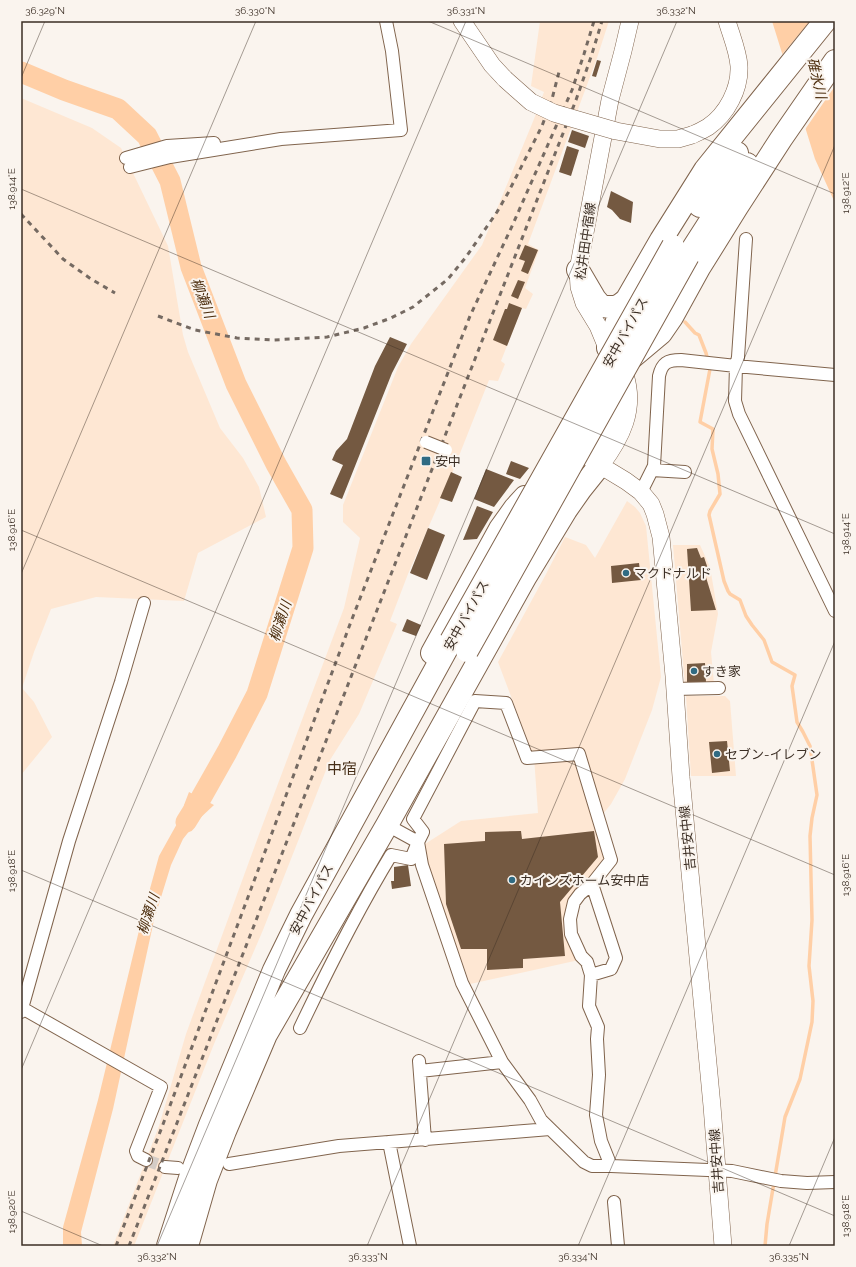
<svg xmlns="http://www.w3.org/2000/svg" width="856" height="1267" viewBox="0 0 856 1267" font-family="Raleway,'Noto Sans JP',sans-serif">
  <rect width="100%" height="100%" fill="#faf4ee"/>
  <!-- built -->
  <path fill="#fee7d3" d="M540,21h69l-12,37 -69,186 11,6 -14,38 8,6 -7,15 -4,-1 -21,53 4,3 -7,17 -9,-1 -36,91 -45,103 -18,47 7,3 -38,90 -29,46 -67,170 -49,114 -80,202h-21l46,-120 27,-92 72,-197 86,-229 16,-70 -17,-16v-17l55,-138 13,-23 71,-99 52,-126 10,-27 -13,-6z
    M21,98l71,30 29,20 47,98 15,89 5,17 32,76 23,30 16,29 7,30 -68,36 -14,48 -88,-4 -45,12 -17,43 -12,36 12,14 18,35 -31,38z
    M627,501l8,6 5,6 6,13 15,151 -9,33 -27,69 -14,25 -8,10 -11,7 13,31v6l-34,41 8,61 -109,24 -44,-123 -1,-17 36,-23 77,-8 -4,-56 -36,-95 47,-86 20,-39 21,8 9,13z
    M673,545h27l10,22 8,47 -7,38 3,32 -29,2z
    M686,696h39l5,5 6,75h-45z"/>
  <!-- water -->
  <path fill="#ffcfa6" d="M772,21h63v182l-20,-44z
    M189,792l25,13 -16,15 -15,19 -12,26 -17,55 -41,189 -32,123 1,14h-19v-19l35,-127 45,-186 16,-58 24,-43 1,-8z"/>
  <!-- pier -->
  <path fill="#faf4ee" d="M810,21h25v65l-31,45 -24,-74z"/>
  <g fill="none" stroke-linecap="round" stroke-linejoin="round">
    <!-- stream -->
    <path stroke="#ffcfa6" stroke-width="3.5" d="M685,322l10,11 4,2 7,18 4,16 -10,53 13,7 -1,20 6,25 2,20 -10,17 -1,4 15,66 4,10 2,3 10,6 6,16 6,9 12,15 8,22 23,13 -3,11 5,36 6,10 7,14 7,49 -5,23 -2,18 2,84 -3,46 4,35 -1,21 -12,57 -15,38 -18,107 -2,22"/>
    <!-- river -->
    <path stroke="#ffcfa6" stroke-width="21" d="M21,72l43,18 54,19 29,27 23,45 21,86 45,117 40,80 26,46 1,38 -46,146 -30,58 -26,46 -15,24"/>
  </g>
  <!-- building -->
  <path fill="#745941" d="M597,60l4,1 -5,16 -4,-1z
    M572,130l17,6 -4,12 -17,-6z
    M567,146l12,4 -8,26 -12,-4z
    M611,191l22,11 -2,21 -11,-4 -8,-9 -5,-3z
    M525,245l13,5 -10,24 -7,-3 4,-10 -6,-2z
    M518,280l7,2 -7,17 -7,-3z
    M509,303l13,5 -15,38 -14,-6 12,-31h2z
    M390,337l17,7 -15,29 -50,126 -12,-5 13,-29 -11,-5 4,-9 11,-12 28,-73z
    M511,461l18,7 -9,11 -14,-5z
    M486,469l28,11 -20,27 -20,-8z
    M451,472l11,5 -10,25 -12,-4z
    M477,506l16,6 -16,27 -14,1z
    M428,528l17,7 -18,45 -17,-7z
    M697,548l4,10 3,-1 5,15 -4,2 11,36 -25,1 -4,-62z
    M639,563l2,17 -29,3 -1,-17z
    M407,619l14,6 -5,11 -14,-5z
    M705,663l1,19 -19,1v-19z
    M727,741l3,30 -18,2 -3,-31z
    M521,831l1,8 72,-8 4,26 -38,45 5,54 -42,3v9l-36,2v-21h-26l-15,-45 -2,-60 41,-3v-9z
    M408,865l3,21 -19,3 -1,-8h3v-14z"/>
  <g fill="none" stroke-linecap="round" stroke-linejoin="round">
    <!-- street-tunnel -->
    <path stroke="#d4ccc6" stroke-width="12" stroke-dasharray="12 6" stroke-linecap="butt" d="M146,1160l19,7"/>
    <defs>
      <path id="street" d="M126,158l41,-12 47,-3
        M130,167l40,-10 111,-18 120,-9 -9,-79 -6,-30
        M746,239l-8,118 -2,9 -1,35 4,13 96,197
        M652,470l33,2
        M641,492l13,-26 5,-90c3,-13 8,-16 22,-16l55,6 99,9
        M674,689l45,-1
        M387,825l31,17 4,23 40,118 40,79 28,38 11,20 43,42 8,4h19l121,5 49,10 26,2 28,-1
        M591,975l20,-6 5,-11 -24,-74
        M22,1008l139,79 -25,64 2,5 8,4
        M21,1012l48,-171 52,-159 23,-79
        M300,1028c28,-59 57,-117 91,-173l20,4 7,-17 5,-10 -10,-13 62,-118 31,2 21,55 52,-4 32,106 -19,24 -12,10 -6,8 -4,17 1,15 10,22 6,6 4,13 -2,31 9,21 -1,12 2,36 -3,40 5,26 10,25
        M419,1061l6,79
        M420,1071l82,-9
        M389,1142l21,104
        M229,1164l110,-18 211,-17
        M165,1167l13,1
        M614,1202l4,44"/>
      <path id="secondary" d="M462,21l30,44 13,14
        M692,135c5,-2 11,-5 16,-8 19,-13 32,-38 31,-61 -1,-15 -8,-31 -12,-45
        M610,355l-12,-29 -14,-23 -5,-16 -1,-17 32,-170 13,-49 7,-30
        M573,440l20,21 33,20 15,11 10,12 4,10 6,23 13,139 7,101 31,329 11,140
        M593,461c10,-18 21,-36 24,-56 1,-8 1,-16 1,-23
        M601,465c20,-27 35,-55 24,-90"/>
      <path id="highway" d="M700,206l37,-53
        M688,256l59,-92
        M578,270l17,29 6,7c13,2 17,2 26,-7
        M608,348l9,-27 10,-22 34,-59 44,-70 120,-149
        M630,359l31,-26 11,-16 27,-49 38,-61 44,-68 54,-78
        M432,653l68,-124 15,-21 10,-11
        M264,1038l123,-213 139,-249 40,-66 14,-20 20,-25
        M168,1246l23,-71 19,-50 64,-155 27,-55 150,-274
        M187,1246l19,-66 19,-49 45,-106"/>
    </defs>
    <!-- street casing -->
    <use href="#street" stroke="#80644d" stroke-width="14"/>
    <!-- secondary casing -->
    <use href="#secondary" stroke="#80644d" stroke-width="18"/>
    <!-- highway casing -->
    <use href="#highway" stroke="#80644d" stroke-width="24"/>
    <!-- street -->
    <use href="#street" stroke="#fff" stroke-width="12"/>
    <!-- secondary -->
    <use href="#secondary" stroke="#fff" stroke-width="17"/>
    <!-- highway -->
    <use href="#highway" stroke="#fff" stroke-width="22"/>
    <!-- rail -->
    <path stroke="#756a62" stroke-width="3" stroke-dasharray="5 5" stroke-linecap="butt" d="M21,214l42,45 28,20 24,14
      M158,316l37,14 42,8 36,2 54,-3 37,-9 27,-10 22,-11 35,-28 18,-22 31,-45 11,-19 34,-67 10,-27 7,-27
      M116,1246l46,-119 190,-508 118,-303 43,-92 59,-134 12,-36 10,-33
      M129,1246l447,-1146 15,-43 11,-36"/>
    <defs>
      <path id="street-bridge" d="M426,442l20,8"/>
      <path id="secondary-bridge" d="M505,79l26,23 23,11 17,5 45,13 44,8h18l14,-4"/>
      <path id="highway-bridge" d="M451,641l222,-395
        M467,651l221,-395"/>
    </defs>
    <!-- street-bridge casing -->
    <use href="#street-bridge" stroke="#80644d" stroke-width="14" stroke-linecap="butt"/>
    <!-- secondary-bridge casing -->
    <use href="#secondary-bridge" stroke="#80644d" stroke-width="18" stroke-linecap="butt"/>
    <!-- highway-bridge casing -->
    <use href="#highway-bridge" stroke="#80644d" stroke-width="24" stroke-linecap="butt"/>
    <!-- street-bridge -->
    <use href="#street-bridge" stroke="#fff" stroke-width="12"/>
    <!-- secondary-bridge -->
    <use href="#secondary-bridge" stroke="#fff" stroke-width="17"/>
    <!-- highway-bridge -->
    <use href="#highway-bridge" stroke="#fff" stroke-width="22"/>
  </g>
  <!-- ticks -->
  <path fill="none" stroke="#3b2e24" stroke-width="1" stroke-opacity="0.45" d="M428,21l407,173M21,78l24,-57M21,189l814,345M21,530l814,345M21,574l235,-553M21,870l814,346M21,1070l445,-1049M21,1211l82,35M157,1246l520,-1225M367,1246l468,-1101M578,1246l257,-605M789,1246l46,-109"/>
  <!-- markers -->
  <g fill="#306b83" stroke="#faf4ee" stroke-width="1.5">
    <rect x="421" y="456" width="10" height="10" rx="2"/>
    <circle cx="626" cy="573" r="4"/>
    <circle cx="694" cy="671" r="4"/>
    <circle cx="717" cy="754" r="4"/>
    <circle cx="512" cy="880" r="4"/>
  </g>
  <g text-anchor="middle" stroke-width="4" stroke-linejoin="round" paint-order="stroke">
    <!-- street labels -->
    <g font-size="13" fill="#3b2e24" stroke="#faf4ee">
      <text transform="translate(585 241) rotate(-82)" y="5">松井田中宿線</text>
      <text transform="translate(625 332) rotate(-61)" y="5">安中バイパス</text>
      <text transform="translate(466 615) rotate(-61)" y="5">安中バイパス</text>
      <text transform="translate(687 838) rotate(-96)" y="5">吉井安中線</text>
      <text transform="translate(311 899) rotate(-62)" y="5">安中バイパス</text>
      <text transform="translate(716 1161) rotate(-94)" y="5">吉井安中線</text>
    </g>
    <!-- poi labels -->
    <g font-size="13" fill="#3b2e24" stroke="#faf4ee" text-anchor="start">
      <text x="435" y="466">安中</text>
      <text x="634" y="578">マクドナルド</text>
      <text x="702" y="676">すき家</text>
      <text x="725" y="759">セブン-イレブン</text>
      <text x="520" y="885">カインズホーム安中店</text>
    </g>
    <!-- water labels -->
    <g font-size="14" font-style="italic" fill="#4c2d0d" stroke="#faf4ee">
      <text transform="translate(817 78) rotate(77)" y="5">碓氷川</text>
      <text transform="translate(203 298) rotate(69)" y="5">柳瀬川</text>
      <text transform="translate(280 621) rotate(-72)" y="5">柳瀬川</text>
      <text transform="translate(148 914) rotate(-72)" y="5">柳瀬川</text>
    </g>
    <!-- quarter labels -->
    <g font-size="15" fill="#452d16" stroke="#faf4ee">
      <text x="342" y="774">中宿</text>
    </g>
  </g>
  <!-- border -->
  <rect width="856" height="1267" fill="none" stroke="#faf4ee" stroke-width="44"/>
  <rect x="22" y="22" width="812" height="1223" fill="none" stroke="#3b2e24" stroke-width="1.5"/>
  <g font-size="10" text-anchor="middle" fill="#3b2e24">
    <text x="45" y="14">36.329°N</text>
    <text x="255" y="14">36.330°N</text>
    <text x="466" y="14">36.331°N</text>
    <text x="676" y="14">36.332°N</text>
    <text transform="translate(11 189) rotate(-90)" y="4">138.914°E</text>
    <text transform="translate(845 193) rotate(-90)" y="4">138.912°E</text>
    <text transform="translate(11 530) rotate(-90)" y="4">138.916°E</text>
    <text transform="translate(845 534) rotate(-90)" y="4">138.914°E</text>
    <text transform="translate(11 871) rotate(-90)" y="4">138.918°E</text>
    <text transform="translate(845 875) rotate(-90)" y="4">138.916°E</text>
    <text transform="translate(11 1212) rotate(-90)" y="4">138.920°E</text>
    <text transform="translate(845 1216) rotate(-90)" y="4">138.918°E</text>
    <text x="157" y="1260">36.332°N</text>
    <text x="368" y="1260">36.333°N</text>
    <text x="578" y="1260">36.334°N</text>
    <text x="789" y="1260">36.335°N</text>
  </g>
</svg>
